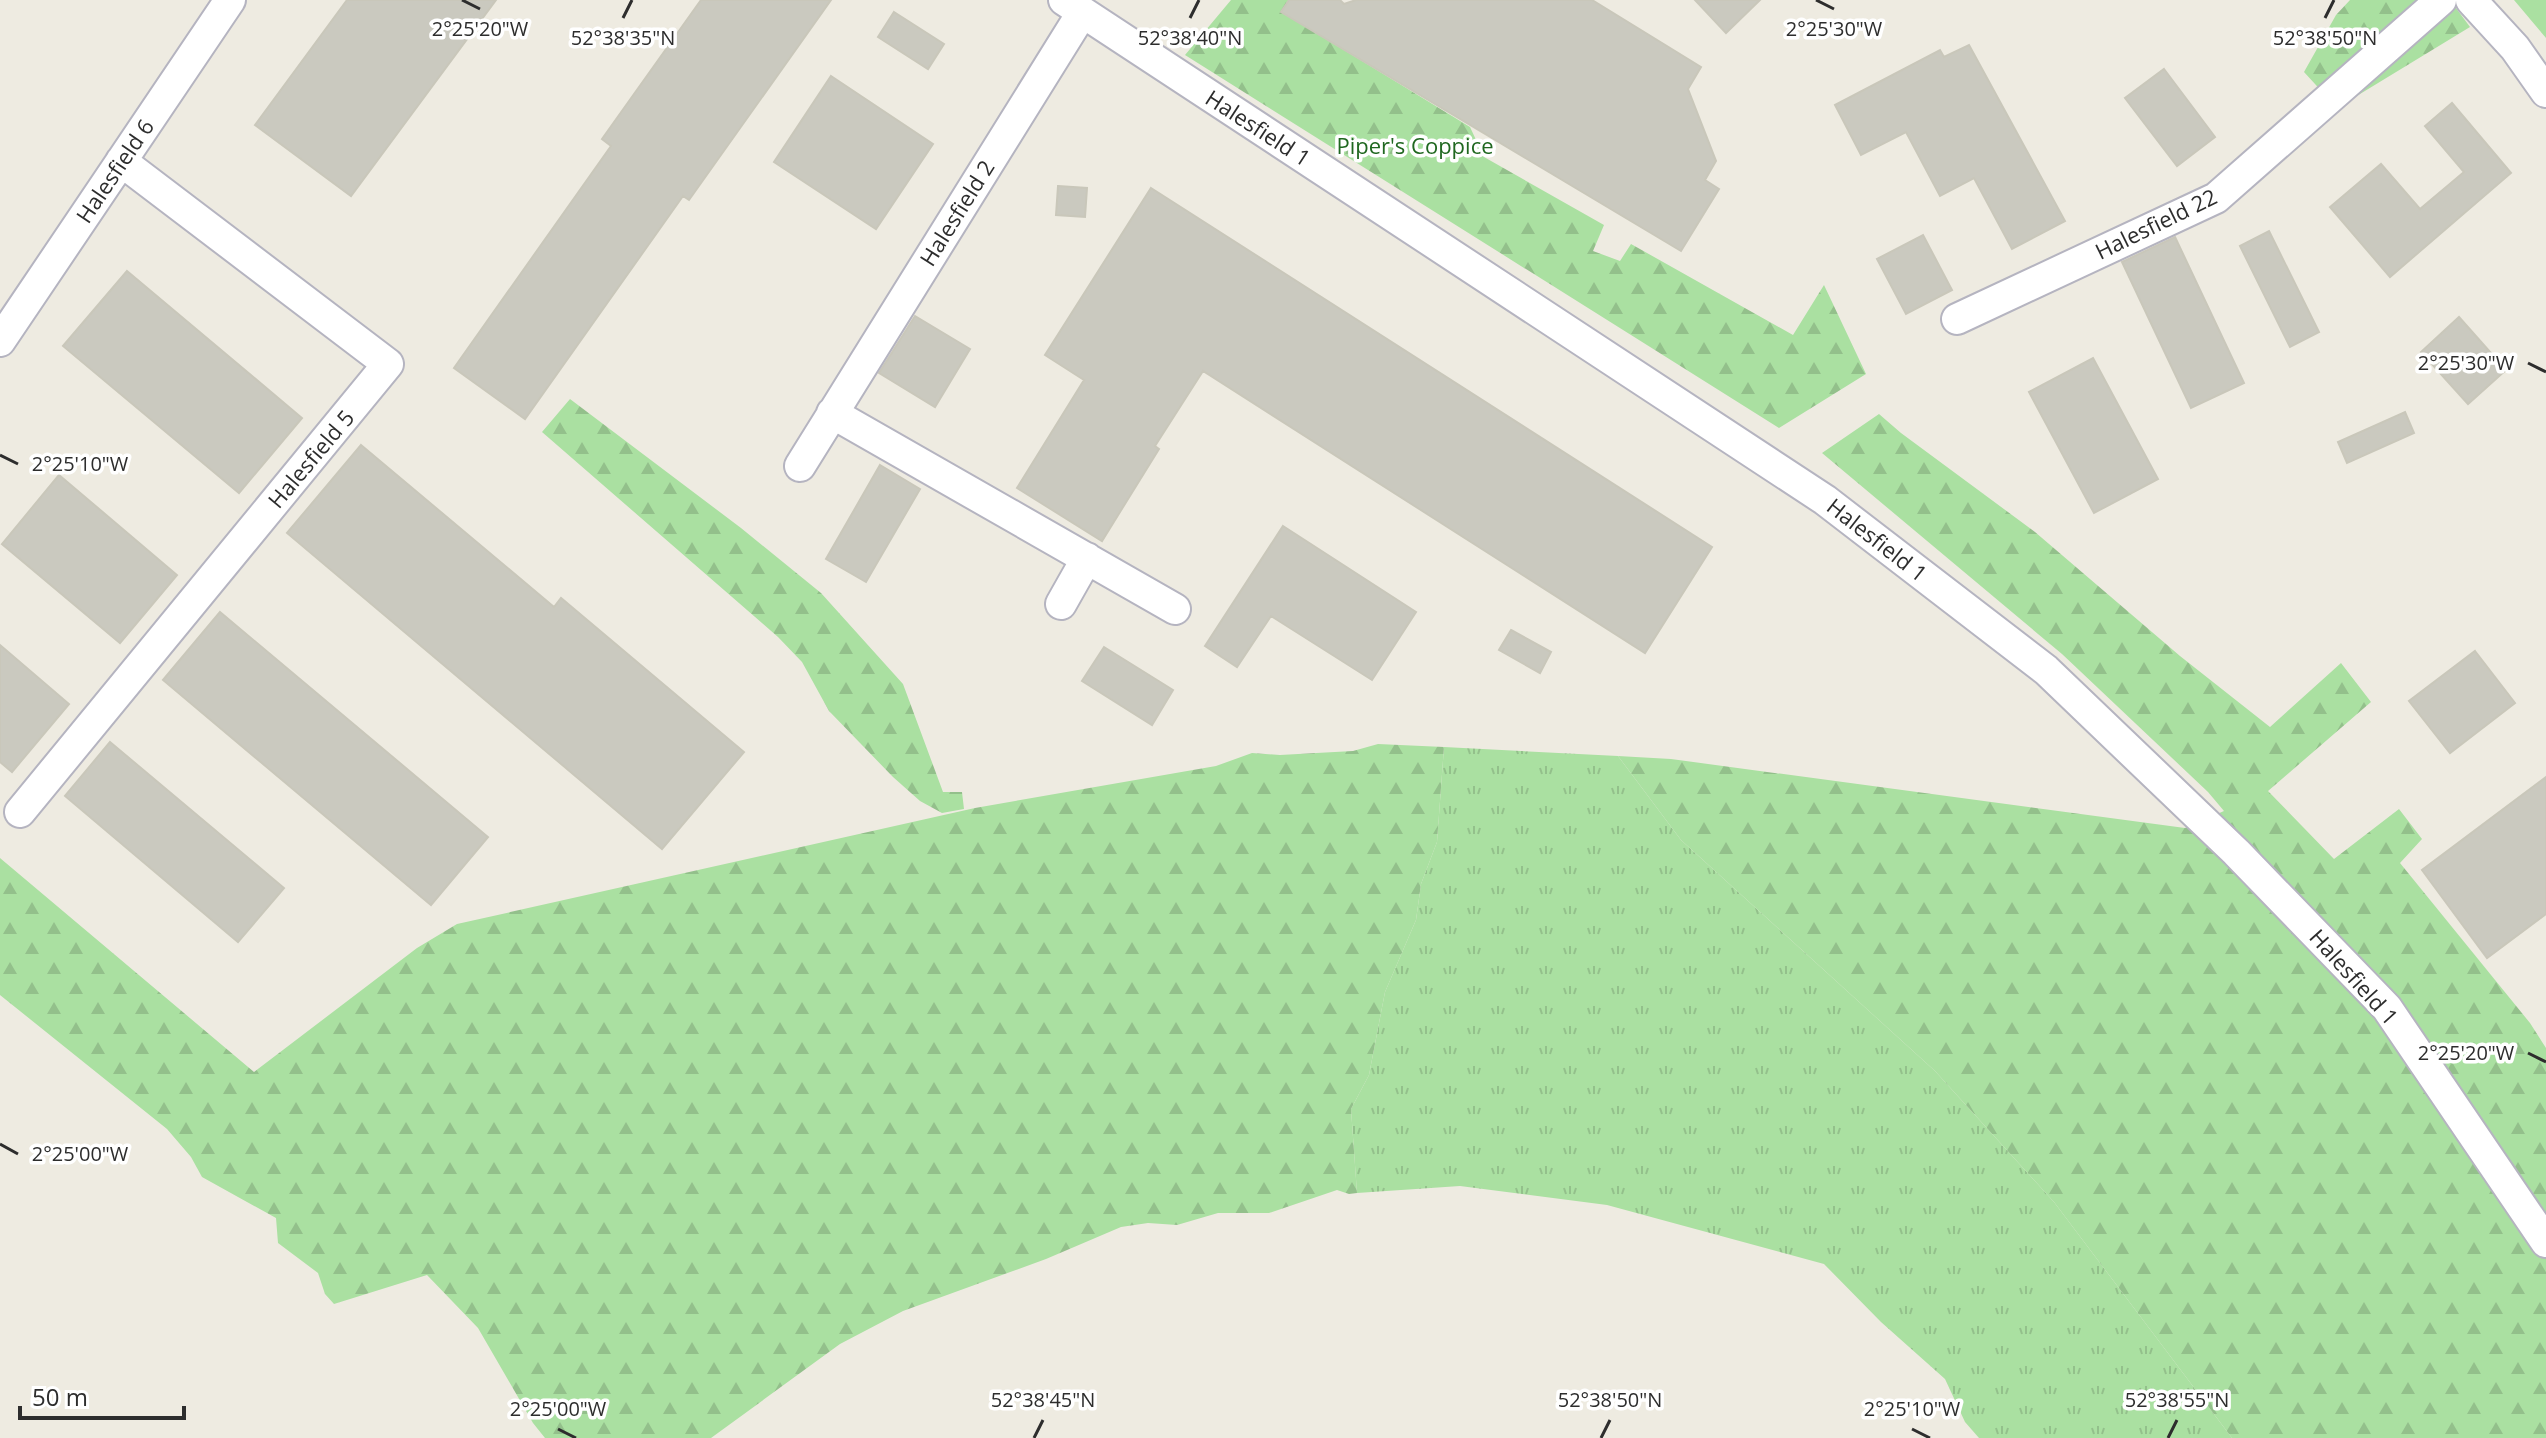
<svg xmlns="http://www.w3.org/2000/svg" width="2546" height="1438" viewBox="0 0 2546 1438" font-family="'Open Sans',sans-serif">
  <defs>
    <pattern id="grass-tufts" width="24" height="20" patternUnits="userSpaceOnUse" patternTransform="scale(2)"><rect width="24" height="20" fill="#aae0a1"/><path d="M3 7l-1-3M5 7V3M7 7l1-3M15 17l-1-3M17 17v-4M19 17l1-3" fill="none" stroke="#93c08b"/></pattern>
    <pattern id="forest-firs" width="22" height="20" patternUnits="userSpaceOnUse" patternTransform="scale(2)"><rect width="22" height="20" fill="#aae0a1"/><path d="M5 1l3.5 6h-7zM16 11l3.5 6h-7z" fill="#93c08b"/></pattern>
  </defs>
  <rect width="100%" height="100%" fill="#eeebe1"/>
  <!-- grass -->
  <path fill="url(#grass-tufts)" d="M2514,0h32v38z
    M1444,747l174,9 63,84 254,231 119,131 178,236h-253l-14,-16 -20,-43 -64,-57 -57,-58 -217,-59 -147,-19 -103,7 -6,-84 18,-34 16,-83 31,-72 5,-36 16,-42z"/>
  <!-- forest -->
  <path fill="url(#forest-firs)" d="M1231,0h58l-7,12 188,115 14,30 120,68 -11,26 27,10 11,-17 162,91 31,-50 42,89 -87,54 -594,-373z
    M2350,0h100l20,27 -133,81 -33,-36 32,-57z
    M570,399l171,129 80,65 82,91 40,108h19l2,17 -22,4 -22,-12 -27,-24 -64,-66 -27,-49 -24,-25 -236,-205z
    M1879,414l22,19 134,99 145,124 90,71 71,-64 30,39 -103,89 66,68 65,-50 23,30 -22,24 130,160 16,25v390h-314l-178,-236 -119,-131 -254,-231 -63,-84 53,3 514,69 39,-17 -16,-19 -146,-138 -240,-201z
    M1378,744l66,3 -7,95 -16,42 -5,36 -31,72 -16,83 -18,34 6,84 -8,1 -12,-4 -68,23h-51l-41,12 -29,-2 -27,4 -75,32 -143,52 -63,33 -129,94h-166l-12,-15 -55,-95 -51,-53 -93,29 -9,-10 -7,-21 -40,-30 -2,-25 -74,-41 -11,-20 -24,-28 -167,-134v-137l254,214 163,-124 40,-24 518,-116 241,-42 36,-13 28,2 73,-4z"/>
  <!-- building -->
  <path fill="#cac9bf" stroke="#c9c7ba" stroke-width="2" d="M347,0h149l-145,196 -96,-71z
    M701,0h130l-142,200 -6,-4 -158,223 -71,-51 157,-222 -9,-7z
    M1289,0h51l4,4 12,-4h236l109,67 -13,22 28,72 -11,19 14,9 -38,62 -400,-239z
    M1695,0h65l-34,33z
    M894,12l50,32 -16,25 -50,-32z
    M1969,45l96,176 -53,28 -38,-71 -34,18 -34,-64 -45,23 -26,-50 105,-55 4,7z
    M2164,69l51,68 -38,29 -52,-68z
    M831,76l102,68 -57,85 -102,-67z
    M2452,103l59,70 -121,104 -60,-70 51,-43 39,45 44,-37 -39,-46z
    M1058,186l29,2 -2,29 -29,-2z
    M1151,188l561,359 -67,106 -442,-282 -48,75 4,3 -57,92 -85,-53 67,-108 -39,-25z
    M2269,231l50,101 -29,15 -50,-101z
    M1923,235l29,55 -46,24 -29,-55z
    M2175,237l69,146 -53,25 -69,-146z
    M127,271l175,147 -63,75 -176,-147z
    M915,316l55,33 -35,58 -56,-34z
    M2459,317l47,53 -38,34 -47,-52z
    M2093,358l65,121 -64,34 -65,-121z
    M2405,412l9,21 -67,30 -9,-21z
    M361,445l193,162 7,-9 183,154 -82,97 -375,-316z
    M880,465l40,24 -54,93 -40,-23z
    M59,475l118,100 -57,68 -118,-99z
    M1283,526l133,86 -44,68 -101,-64 -34,51 -32,-21z
    M220,612l268,225 -57,68 -268,-225z
    M1511,630l40,22 -11,21 -41,-23z
    M0,645l69,59 -57,68 -12,-10z
    M1104,647l69,43 -21,35 -70,-44z
    M2475,651l40,52 -65,50 -41,-52z
    M110,742l174,146 -46,54 -173,-146z
    M2546,777v137l-59,44 -65,-88z"/>
  <g fill="none" stroke-linecap="round" stroke-linejoin="round">
    <defs>
      <path id="minor" d="M1064,0l761,500 221,170 190,182 151,156 159,234
        M2471,0l44,48 31,44
        M1957,319l259,-121 225,-198
        M0,341l230,-341
        M832,413l343,196
        M800,466l282,-453
        M1061,604l26,-46
        M20,812l368,-448 -267,-203"/>
    </defs>
    <!-- minor casing -->
    <use href="#minor" stroke="#b5b4c0" stroke-width="34"/>
    <!-- minor -->
    <use href="#minor" stroke="#fff" stroke-width="30"/>
  </g>
  <!-- ticks -->
  <path fill="none" stroke="#2d2d2d" stroke-width="3" d="M462,0l18,9M1816,0l18,9M623,18l9,-18M1190,18l9,-18M2325,18l9,-18M2528,363l18,9M0,455l18,9M2528,1053l18,9M0,1144l18,10M558,1429l18,9M1912,1429l18,9M1034,1438l9,-18M1601,1438l9,-18M2168,1438l9,-18"/>
  <g text-anchor="middle" stroke-width="7" stroke-linejoin="round" paint-order="stroke">
    <!-- street labels -->
    <g font-size="22" fill="#2d2d2d" stroke="#fff">
      <text transform="translate(1258 128) rotate(33)" y="8">Halesfield 1</text>
      <text transform="translate(115 171) rotate(-56)" y="8">Halesfield 6</text>
      <text transform="translate(957 213) rotate(-58)" y="8">Halesfield 2</text>
      <text transform="translate(2156 224) rotate(-26)" y="8">Halesfield 22</text>
      <text transform="translate(311 459) rotate(-50)" y="8">Halesfield 5</text>
      <text transform="translate(1877 540) rotate(38)" y="8">Halesfield 1</text>
      <text transform="translate(2354 977) rotate(48)" y="8">Halesfield 1</text>
    </g>
    <!-- park labels -->
    <g font-size="22" fill="#206820" stroke="#fff">
      <text x="1415" y="154">Piper's Coppice</text>
    </g>
  </g>
  <g font-size="20" text-anchor="middle" fill="#2d2d2d" stroke="#fff" stroke-width="7" stroke-linejoin="round" paint-order="stroke">
    <text x="480" y="36">2°25'20"W</text>
    <text x="1834" y="36">2°25'30"W</text>
    <text x="623" y="45">52°38'35"N</text>
    <text x="1190" y="45">52°38'40"N</text>
    <text x="2325" y="45">52°38'50"N</text>
    <text x="2466" y="370">2°25'30"W</text>
    <text x="80" y="471">2°25'10"W</text>
    <text x="2466" y="1060">2°25'20"W</text>
    <text x="80" y="1161">2°25'00"W</text>
    <text x="1043" y="1407">52°38'45"N</text>
    <text x="1610" y="1407">52°38'50"N</text>
    <text x="2177" y="1407">52°38'55"N</text>
    <text x="558" y="1416">2°25'00"W</text>
    <text x="1912" y="1416">2°25'10"W</text>
  </g>
  <!-- scale -->
  <path d="M20 1406v12h164v-12" fill="none" stroke="#2d2d2d" stroke-width="4"/>
  <text x="32" y="1406" font-size="24" fill="#2d2d2d" stroke="#ffffff" stroke-width="6" paint-order="stroke">50 m</text>
</svg>
